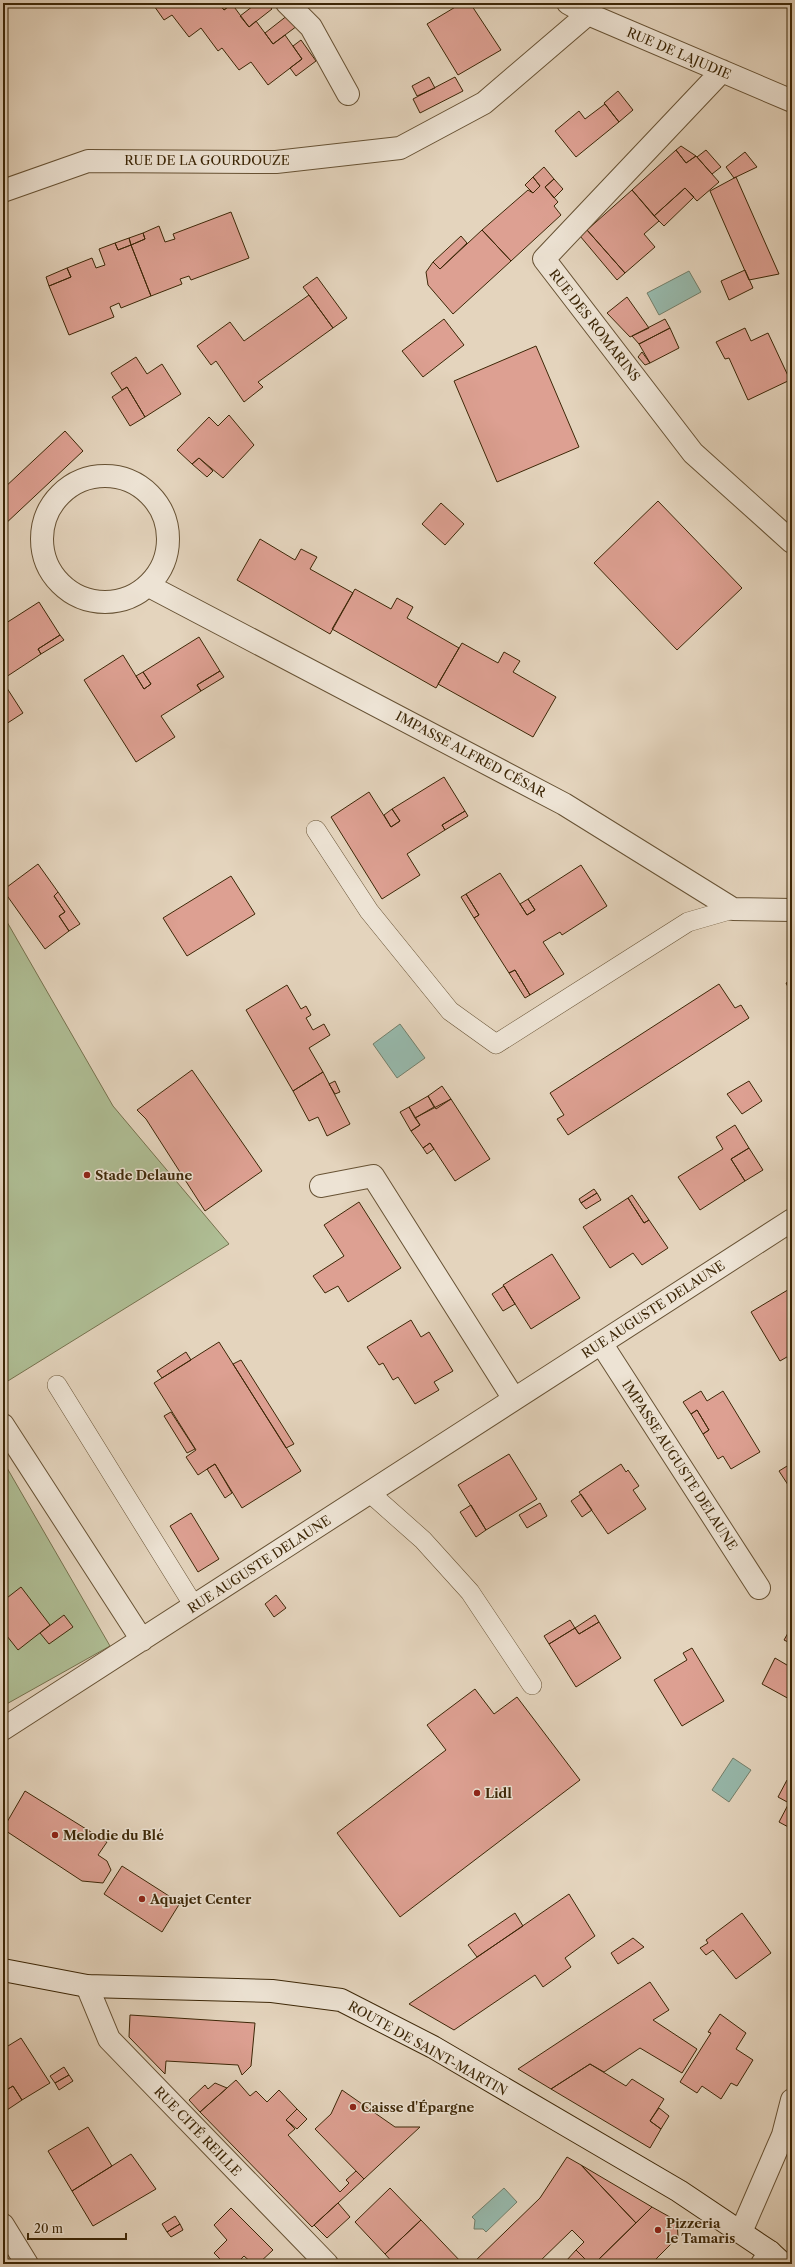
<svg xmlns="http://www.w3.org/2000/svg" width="795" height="2267" viewBox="0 0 795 2267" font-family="'Libre Caslon Text',serif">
  <rect width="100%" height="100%" fill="#e4d4bd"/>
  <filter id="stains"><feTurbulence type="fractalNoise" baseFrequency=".005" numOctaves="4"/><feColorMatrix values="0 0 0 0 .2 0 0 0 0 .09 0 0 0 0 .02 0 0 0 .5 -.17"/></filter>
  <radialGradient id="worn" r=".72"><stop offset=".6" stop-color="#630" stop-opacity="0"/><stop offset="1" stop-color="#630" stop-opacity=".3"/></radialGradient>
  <!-- green -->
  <path fill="#afbe95" stroke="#76724e" d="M3,915l110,191 116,138 -226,140z
    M3,1461l107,185 -107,60z"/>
  <!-- water -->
  <path fill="#97b9ac" stroke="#737f6a" d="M689,271l12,21 -42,23 -12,-22z
    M400,1024l25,34 -28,20 -24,-34z
    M733,1758l18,12 -22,32 -17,-12z
    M504,2188l13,14 -31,30 -3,-3h-9l1,-9 -3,-3z"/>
  <!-- building -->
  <path fill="#dda092" stroke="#3d2707" d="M152,3h66l6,7 8,-6 17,23 7,-6 17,23 12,-9 17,24 -34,26 -17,-23 -12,8 -17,-22 -4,3 -17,-23 -12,9 -17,-22 -8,5z
    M218,3h15l-9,7z
    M257,3h10l5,6 -23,18 -9,-11z
    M462,3h8l31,47 -43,25 -31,-51z
    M288,15l9,11 -24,18 -8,-11z
    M301,40l15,21 -20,15 -6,-8 12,-9 -9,-13z
    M429,77l6,11 -18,8 -5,-10z
    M455,77l8,14 -43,22 -7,-14z
    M618,91l15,19 -14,12 -15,-19z
    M605,104l14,18 -43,35 -21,-26 24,-20 6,8z
    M681,146l15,10 -10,7 -10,-13z
    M676,150l10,13 10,-7 23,26 -22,19 -12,-13 -31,28 -22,-26z
    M706,150l15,17 -9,7 -15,-17z
    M745,152l12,15 -23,11 -8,-11z
    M544,167l10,12 -9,8 13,15 -4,4 7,9 -50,46 -29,-31 46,-40 5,3 7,-7 -7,-9z
    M533,177l7,9 -7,7 -8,-8z
    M736,177l43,97 -30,6 -39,-89z
    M554,179l9,10 -9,9 -9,-11z
    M685,188l9,9 -30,29 -10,-10z
    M632,190l27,31 -15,13 11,13 -30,26 -38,-43z
    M231,212l18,46 -58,22 -2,-4 -9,3 2,5 -31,12 -20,-51 14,-6 -2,-6 16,-7 6,16 10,-3 -2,-5z
    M482,230l29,31 -58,53 -25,-29 -2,-13 7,-10 7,7z
    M587,230l38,43 -8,7 -37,-44z
    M143,233l2,6 -14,6 -2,-7z
    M461,236l6,7 -27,26 -7,-7z
    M129,238l2,7 -13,5 -3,-7z
    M115,243l3,7 13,-5 20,51 -30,12 -2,-5 -9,4 4,10 -45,18 -20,-49 22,-9 -4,-9 25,-10 4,10 9,-3 -6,-16z
    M67,268l4,9 -22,9 -3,-9z
    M745,270l8,18 -24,12 -8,-19z
    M317,277l30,41 -14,10 -30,-41z
    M309,295l24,33 -75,54 5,5 -19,15 -28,-41 -5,4 -14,-19 33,-24 14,19z
    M627,297l22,31 -19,9 -23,-24z
    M444,319l20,26 -41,32 -21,-26z
    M665,319l5,9 -31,16 -7,-8z
    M670,328l9,20 -29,15 -11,-19z
    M745,328l6,13 17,-8 22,47 -42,20 -19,-42 -4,1 -9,-17z
    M536,346l43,101 -82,35 -43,-101z
    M642,352l8,11 -5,2 -7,-8z
    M136,357l11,17 15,-10 19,30 -36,23 -18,-30 -5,3 -11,-17z
    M127,387l18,30 -15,9 -18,-29z
    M229,415l25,30 -31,33 -24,-20 -7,6 -15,-14 32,-33 9,9z
    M65,431l18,20 -80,75v-37z
    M199,458l14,13 -6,6 -15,-13z
    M658,501l84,87 -65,62 -83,-87z
    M441,503l23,21 -19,21 -23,-21z
    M260,539l35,21 6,-11 16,8 -7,12 43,24 -23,41 -93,-54z
    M355,589l36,20 6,-11 16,9 -6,11 52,30 -23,40 -104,-59z
    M39,602l21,33 -22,14 3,5 -38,25v-54z
    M60,635l4,5 -23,14 -3,-5z
    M199,637l21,34 -23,14 4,6 -40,25 14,21 -39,25 -52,-82 39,-25 21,34 7,-5 -8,-12z
    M462,643l36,20 6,-11 16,9 -7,11 43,25 -23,40 -95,-53z
    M220,671l4,6 -23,14 -4,-6z
    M143,672l8,12 -7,5 -8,-13z
    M3,682l20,31 -20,13z
    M444,777l21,34 -23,14 3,5 -38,24 13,21 -38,24 -51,-82 38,-25 22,35 9,-6 -8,-12z
    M392,809l8,12 -9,6 -7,-12z
    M465,811l3,5 -23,14 -3,-5z
    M38,864l20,28 -4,4 11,16 -6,4 10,15 -24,18 -42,-59z
    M581,865l26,41 -45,29 -2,-3 -17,10 21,32 -34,21 -15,-25 -6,3 -35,-55 5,-3 -13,-21 34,-21 27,42 8,-5 -7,-11z
    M231,876l24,38 -68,42 -24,-38z
    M58,892l22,32 -11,7 -10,-15 6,-4 -11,-16z
    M466,894l13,21 -5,3 -13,-21z
    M528,899l7,11 -8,5 -7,-11z
    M515,970l15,25 -5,3 -16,-25z
    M792,980v15l-6,-12z
    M719,984l16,24 6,-3 8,13 -181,117 -11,-16 7,-4 -14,-22z
    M287,985l14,24 5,-3 5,9 -5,3 7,12 11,-6 6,11 -21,13 14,24 -30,19 -47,-81z
    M192,1070l70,101 -57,40 -59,-92 -9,-9z
    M323,1072l27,52 -23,12 -9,-19 -9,4 -16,-30z
    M335,1081l5,11 -5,2 -6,-10z
    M749,1081l13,20 -20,13 -15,-20z
    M442,1086l9,13 -15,10 -8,-13z
    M428,1096l6,11 -19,11 -6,-11z
    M451,1099l39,60 -35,22 -25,-38 -7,5 -12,-17 9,-6 -5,-7z
    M409,1107l11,18 -9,6 -11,-19z
    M735,1125l14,23 -18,11 14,22 -45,29 -22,-33 45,-28 -7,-12z
    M430,1143l4,6 -7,5 -4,-6z
    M749,1148l14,22 -18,11 -14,-22z
    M594,1189l3,4 -16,10 -2,-4z
    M597,1193l4,7 -15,9 -5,-6z
    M632,1195l17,25 -5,3 -16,-25z
    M628,1198l16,25 5,-3 19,28 -26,17 -9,-12 -23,15 -27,-41z
    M359,1202l42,66 -53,34 -10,-16 -13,7 -12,-17 31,-20 -20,-31z
    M552,1254l28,44 -49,31 -28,-44z
    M504,1286l11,18 -12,7 -11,-17z
    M791,1288l1,66 -12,7 -29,-49z
    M411,1320l10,17 8,-5 24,39 -19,11 5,8 -24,14 -17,-27 -5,3 -10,-17 -4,2 -12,-18z
    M219,1342l82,129 -59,37 -27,-44 -17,11 -12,-18 10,-7 -42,-67z
    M186,1352l5,8 -29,18 -5,-7z
    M241,1360l53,84 -8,4 -53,-84z
    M701,1391l6,10 16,-10 37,61 -29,17 -8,-13 -5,3 -15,-25 6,-4 -12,-20 -6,4 -8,-12z
    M697,1410l12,20 -6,4 -12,-20z
    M171,1412l24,37 -8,4 -23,-37z
    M509,1454l28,45 -51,31 -28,-45z
    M792,1463v28l-13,-20z
    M215,1464l17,29 -7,5 -18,-29z
    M621,1464l5,8 2,-2 11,16 -6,4 13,19 -38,25 -29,-42z
    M581,1494l11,16 -10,7 -11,-16z
    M540,1503l7,13 -20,12 -8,-13z
    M471,1505l15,25 -10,7 -16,-25z
    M191,1513l28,46 -21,13 -28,-46z
    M21,1587l29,38 -32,25 -15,-19v-30z
    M276,1595l10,13 -12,9 -9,-13z
    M64,1615l9,12 -24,17 -9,-11z
    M595,1615l4,7 -20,12 -4,-6z
    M570,1620l5,8 -26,16 -5,-8z
    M599,1622l22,36 -45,29 -27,-43 26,-16 4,6z
    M792,1626v18l-8,-4z
    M692,1648l32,53 -42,25 -28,-46 33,-20 -4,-7z
    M775,1658l17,10 -1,32 -29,-16z
    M475,1689l19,25 23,-17 63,83 -180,137 -63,-84 109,-83 -19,-25z
    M787,1780l5,2v47l-13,-7 10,-19 -11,-6z
    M25,1791l82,51 -9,13 9,6 4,9 -8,13 -21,-2 -79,-52z
    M122,1866l58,37 -18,29 -58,-38z
    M569,1894l26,42 -30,22 6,9 -28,20 -8,-12 -81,55 -45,-26z
    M515,1913l8,13 -46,31 -9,-12z
    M742,1913l29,40 -35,26 -23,-29 -7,5 -6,-7 8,-5 -2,-3z
    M633,1938l11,9 -26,17 -7,-11z
    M650,1982l19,28 -16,10 44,29 -15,24 -42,-25 -36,24 -14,-8 -39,25 -33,-20z
    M720,2014l26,19 -10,16 17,11 -16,26 -6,-3 -10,16 -19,-13 -5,7 -17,-11 31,-49 -3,-1z
    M130,2015l125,8 -4,43 -9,9 -4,-10 -72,-4 -1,13 -36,-37z
    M21,2038l29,45 -28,17 -9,-14 -10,6v-43z
    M590,2064l36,22 6,-7 32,20 -14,22 11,8 -11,19 -99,-59z
    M64,2067l5,8 -14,8 -5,-7z
    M69,2075l4,6 -14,9 -4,-7z
    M236,2080l14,16 6,-5 11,11 12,-12 18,19 -11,11 9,9 -7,6 52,57 9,-9 -3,-3 10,-9 8,8 -52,48 -112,-115z
    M215,2083l12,5 -27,24 -11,-12 16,-15 3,4z
    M13,2086l9,14 -15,10 -4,-6v-12z
    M342,2090l53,37h25l-56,52 -49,-50 16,-15z
    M659,2108l10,8 -8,13 -11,-8z
    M297,2109l10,10 -10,10 -11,-9z
    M88,2127l24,39 -40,25 -24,-40z
    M131,2154l25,35 -63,37 -21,-35z
    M567,2157l14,8 55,58 -42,41h-4l-14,-14 8,-8 -12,-12 -35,34h-65l68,-66z
    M581,2165l71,42 -16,16z
    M390,2188l31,32 -36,34 -30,-32z
    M338,2203l12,14 -23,21 -13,-13z
    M652,2207l25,14 1,16 -27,27h-57z
    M231,2208l42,42 -15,14h-5l-9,-8 -8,8h-11l-11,-11 13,-13 -13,-15z
    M175,2216l5,8 -13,8 -5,-8z
    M421,2220l42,44h-69l-9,-10z
    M180,2224l3,6 -12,7 -4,-5z
    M576,2250l14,14h-22l-2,-3z"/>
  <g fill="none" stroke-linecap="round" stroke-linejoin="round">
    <defs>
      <path id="lane" d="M316,830l53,81 81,100 46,33 192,-122 45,-13
        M57,1385l137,221
        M370,1493l53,47 47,52 62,93"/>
      <path id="street" d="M287,3l24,24 37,67
        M568,3l20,11 204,87
        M722,71l-178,188 149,194 99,89
        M3,191l85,-30 188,1 124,-14 84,-45 104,-89
        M42 539a63 63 0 1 1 126 0a63 63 0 1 1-126 0Z
        M149,586l415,218 169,105 59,1
        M321,1186l52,-10 141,223
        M601,1343l158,245
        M3,1425l139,215
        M3,1729l789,-509
        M87,1986l22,53 218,225
        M3,2225l24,39
        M741,2232l42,-97 9,-35
        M762,2264l8,-12"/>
      <path id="secondary" d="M3,1970l84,16 185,5 69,9 92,47 246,144 91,61 13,12"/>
    </defs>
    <!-- lane casing -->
    <use href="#lane" stroke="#675234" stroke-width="20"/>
    <!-- street casing -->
    <use href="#street" stroke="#675234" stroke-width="24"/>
    <!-- secondary casing -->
    <use href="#secondary" stroke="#3d2707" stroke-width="24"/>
    <!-- lane -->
    <use href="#lane" stroke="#ede3d4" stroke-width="19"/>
    <!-- street -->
    <use href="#street" stroke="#ede3d4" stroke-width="22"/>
    <!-- secondary -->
    <use href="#secondary" stroke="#ede3d4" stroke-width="22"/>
  </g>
  <!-- markers -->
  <g fill="#8f2418" stroke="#ede3d4" stroke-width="1.5">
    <circle cx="87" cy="1175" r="4"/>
    <circle cx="477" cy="1793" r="4"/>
    <circle cx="55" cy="1835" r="4"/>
    <circle cx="142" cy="1899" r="4"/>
    <circle cx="353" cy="2107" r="4"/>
    <circle cx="658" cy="2230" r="4"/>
  </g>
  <g text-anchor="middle" stroke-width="3" stroke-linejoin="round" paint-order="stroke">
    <!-- street labels -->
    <g font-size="13" fill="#3d2707" stroke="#ede3d4">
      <text transform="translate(679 53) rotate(23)" y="5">RUE DE LAJUDIE</text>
      <text x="207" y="165">RUE DE LA GOURDOUZE</text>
      <text transform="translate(595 325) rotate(52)" y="5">RUE DES ROMARINS</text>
      <text transform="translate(471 754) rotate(28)" y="5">IMPASSE ALFRED CÉSAR</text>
      <text transform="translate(653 1309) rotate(-33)" y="5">RUE AUGUSTE DELAUNE</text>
      <text transform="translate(680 1465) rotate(57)" y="5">IMPASSE AUGUSTE DELAUNE</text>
      <text transform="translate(259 1564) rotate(-33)" y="5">RUE AUGUSTE DELAUNE</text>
      <text transform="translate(428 2048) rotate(29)" y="5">ROUTE DE SAINT-MARTIN</text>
      <text transform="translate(198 2131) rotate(46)" y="5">RUE CITÉ REILLE</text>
    </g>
    <!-- poi labels -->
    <g font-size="13" font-weight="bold" fill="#3d2707" stroke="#ede3d4" text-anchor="start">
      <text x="95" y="1180">Stade Delaune</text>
      <text x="485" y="1798">Lidl</text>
      <text x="63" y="1840">Melodie du Blé</text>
      <text x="150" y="1904">Aquajet Center</text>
      <text x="361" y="2112">Caisse d'Épargne</text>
      <text x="666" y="2228">Pizzeria<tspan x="666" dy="15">le Tamaris</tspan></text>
    </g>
  </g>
  <!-- margin -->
  <rect width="795" height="2267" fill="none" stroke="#e4d4bd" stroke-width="16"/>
  <rect x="4" y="4" width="787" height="2259" fill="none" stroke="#3d2707" stroke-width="2"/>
  <rect x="8" y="8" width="779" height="2251" fill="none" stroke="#3d2707"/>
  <!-- scale -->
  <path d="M28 2233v6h98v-6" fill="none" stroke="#3d2707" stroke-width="2"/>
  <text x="34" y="2233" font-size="12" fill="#3d2707" stroke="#ede3d4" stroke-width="3" paint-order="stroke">20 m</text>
  <rect width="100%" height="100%" filter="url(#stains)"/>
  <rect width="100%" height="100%" fill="url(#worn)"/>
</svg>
